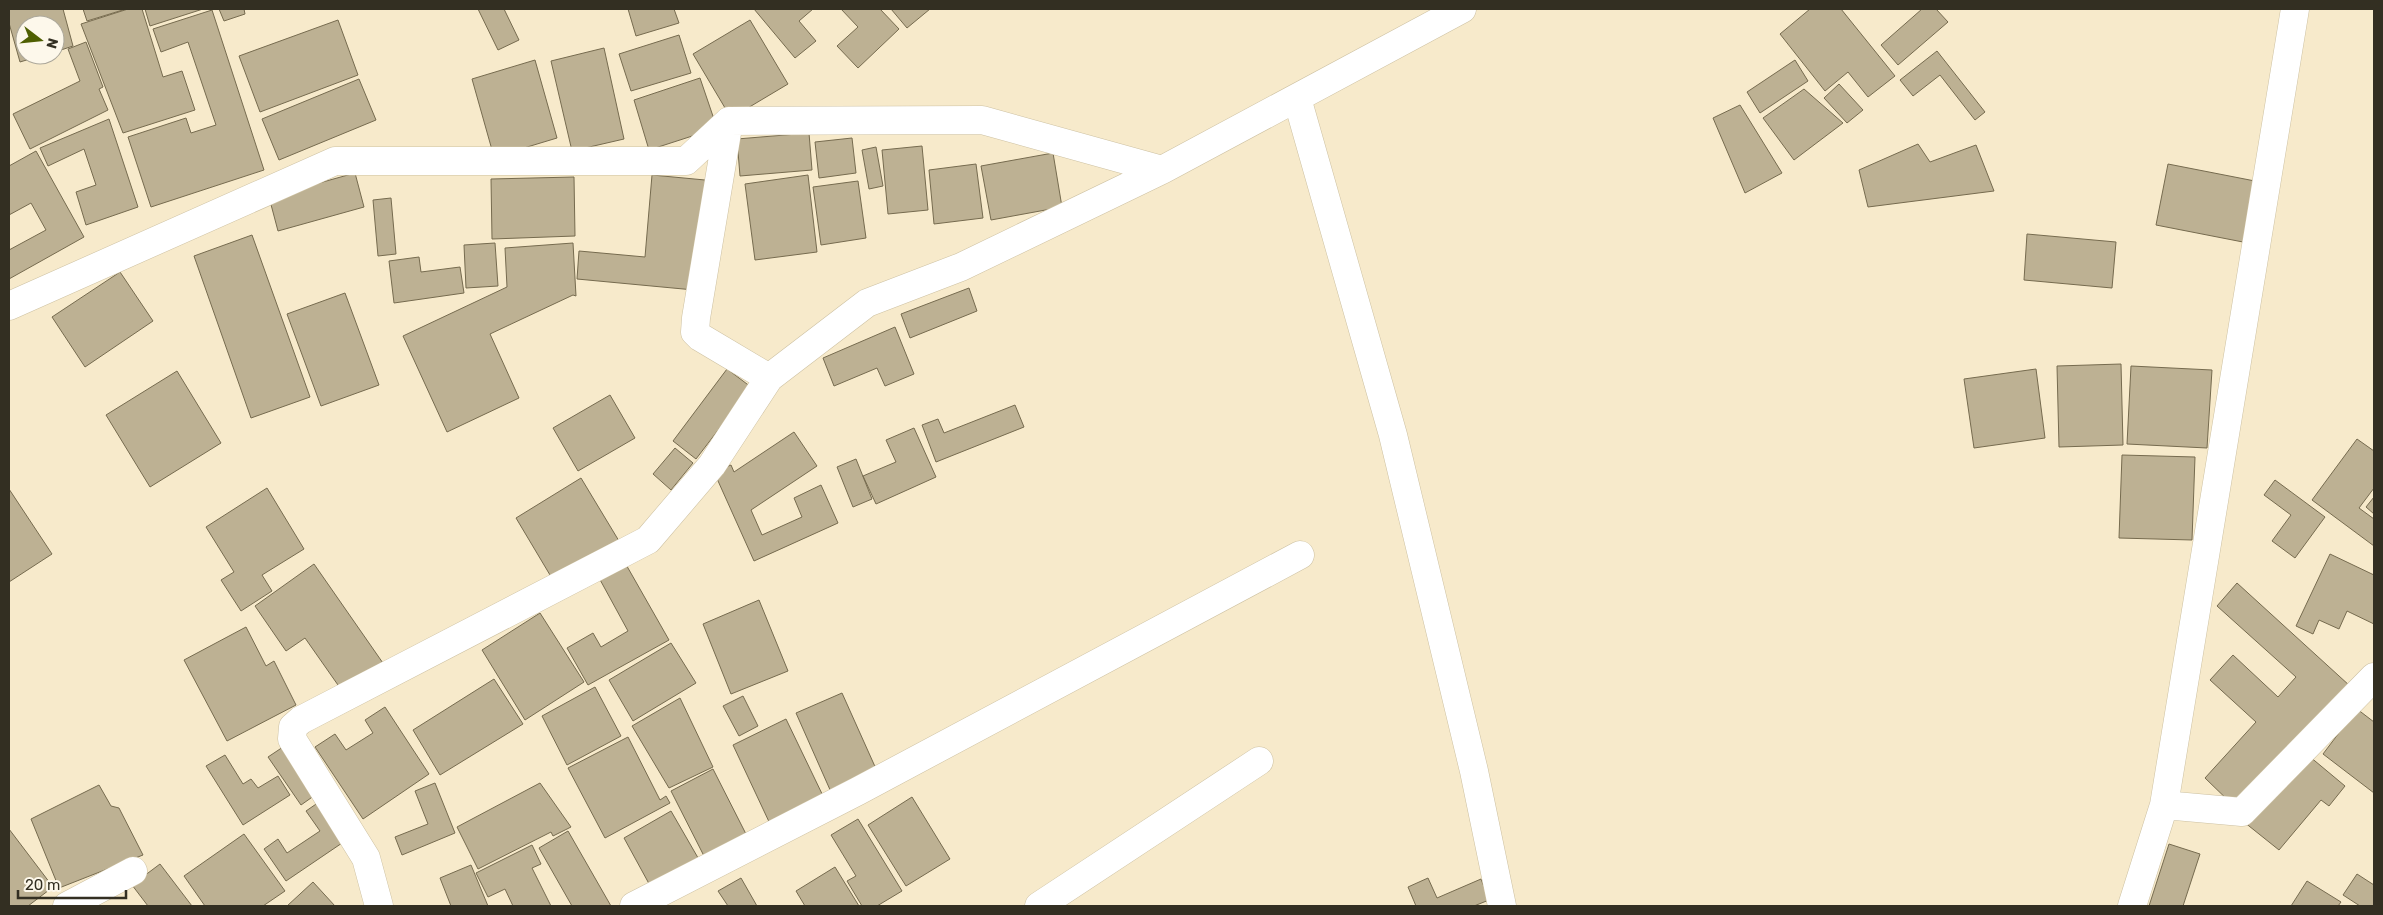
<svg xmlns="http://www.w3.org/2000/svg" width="2383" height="915" viewBox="0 0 2383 915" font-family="Rubik,sans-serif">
  <rect width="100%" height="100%" fill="#f7eacb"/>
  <!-- building -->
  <path fill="#bdb193" stroke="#766b4f" d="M9,9h54l10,37 -18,6v-27h-30v30h18l-23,7 -11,-39z
    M83,9h43l-39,12z
    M128,9h14l21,68 19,-6 13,39 -72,23 -42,-109z
    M145,9h58l-53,17z
    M219,9h25l1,5 -21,7z
    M478,9h26l15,31 -21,10z
    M628,9h46l5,14 -43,13z
    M754,9h59l-14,12 17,20 -21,17z
    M841,9h39l19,20 -41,39 -21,-22 21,-19z
    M891,9h39l-23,19z
    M1810,9h31l54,67 -27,21 -20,-25 -23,19 -45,-57z
    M1922,9h14l12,13 -50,43 -17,-20z
    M212,10l52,160 -113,37 -23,-70 58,-19 5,15 25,-8 -28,-83 -27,10 -8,-23z
    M338,20l20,55 -98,37 -21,-56z
    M750,20l38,64 -57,34 -38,-64z
    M679,35l12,38 -60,18 -12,-37z
    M86,42l17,45 -4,2 9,21 -78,39 -17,-35 67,-33 -12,-32z
    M604,48l20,91 -52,12 -21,-90z
    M1937,51l48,61 -10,8 -35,-45 -27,21 -13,-16z
    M535,60l22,78 -63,19 -22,-78z
    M1795,60l13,21 -48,32 -13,-21z
    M700,78l17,50 -68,22 -15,-50z
    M359,79l17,41 -97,40 -17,-41z
    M1839,84l24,26 -16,13 -23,-25z
    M1804,89l39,34 -49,37 -31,-42z
    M1740,105l42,68 -37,20 -32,-75z
    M109,119l29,88 -52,18 -10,-33 20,-7 -12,-36 -36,17 -8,-18z
    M809,133l3,37 -72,6 -3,-37z
    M852,138l4,35 -37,5 -4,-36z
    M1918,144l12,18 46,-17 18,46 -126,16 -9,-37z
    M922,146l6,64 -40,4 -6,-64z
    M876,147l7,39 -14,3 -7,-39z
    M36,151l48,86 -75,42v-29l37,-20 -15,-27 -22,12v-49z
    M1053,153l9,54 -71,13 -10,-54z
    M976,164l7,54 -49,6 -5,-54z
    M2168,164l92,18 -12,61 -92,-18z
    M355,173l9,34 -86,24 -9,-34z
    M652,175l53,5 -11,110 -117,-11 2,-28 66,6z
    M808,175l9,77 -62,8 -10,-76z
    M574,177l1,59 -83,3 -1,-60z
    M858,181l8,57 -45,7 -8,-58z
    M391,198l5,56 -18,2 -5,-56z
    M2027,234l89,8 -4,46 -88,-8z
    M252,235l58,162 -59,21 -57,-162z
    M495,243l3,43 -32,2 -2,-43z
    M573,243l3,53 -3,-1 -83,39 29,64 -72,34 -44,-96 104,-49 -2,-39z
    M419,257l2,15 39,-5 4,26 -70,10 -5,-42z
    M120,272l33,49 -68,46 -33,-50z
    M969,288l8,23 -67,27 -9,-24z
    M345,293l34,92 -58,21 -34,-92z
    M895,327l19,47 -29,12 -8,-18 -43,18 -11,-28z
    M2121,364l2,81 -64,2 -2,-81z
    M2131,366l81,4 -5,78 -80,-4z
    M727,369l24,18 -55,72 -23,-18z
    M2036,369l9,69 -71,10 -10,-69z
    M177,371l44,72 -71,44 -44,-72z
    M610,395l25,43 -57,33 -25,-43z
    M1015,405l9,22 -88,35 -14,-37 16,-6 6,14z
    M914,428l22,49 -60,27 -13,-28 33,-14 -10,-22z
    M794,432l23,34 -66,44 11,25 40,-18 -8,-19 27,-13 17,38 -84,38 -40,-89 17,-7 3,7z
    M2357,439l17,12v37l-15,20 15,11v27l-62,-46z
    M675,448l18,15 -22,27 -18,-16z
    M2122,455l73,2 -3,83 -73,-2z
    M856,459l16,40 -19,8 -16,-40z
    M581,478l38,63 -66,39 -37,-62z
    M2275,480l50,37 -30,41 -23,-17 19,-26 -27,-20z
    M267,488l37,61 -42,26 10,16 -31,20 -20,-31 13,-8 -28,-45z
    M9,489l43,65 -43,28z
    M2374,497v17l-8,-7z
    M2330,554l44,21v49l-27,-13 -8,18 -20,-9 -6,14 -17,-8z
    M624,561l45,79 -81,45 -21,-37 26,-15 8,14 27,-16 -30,-55z
    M314,564l71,102 -40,29 -40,-57 -19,13 -31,-45z
    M2237,583l113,103 -114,122 -31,-30 51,-56 -46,-42 23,-25 45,42 18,-20 -79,-71z
    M759,600l29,71 -57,23 -28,-70z
    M540,613l44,69 -59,38 -43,-70z
    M246,627l20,39 8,-5 22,44 -69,36 -43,-81z
    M671,643l25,40 -63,38 -24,-41z
    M494,679l29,45 -83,51 -27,-45z
    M595,687l26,49 -54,29 -25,-49z
    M842,693l35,78 -46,21 -35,-79z
    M743,696l15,30 -19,10 -16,-30z
    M680,698l33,69 -44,21 -37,-62z
    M385,707l44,67 -66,45 -48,-72 20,-13 11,16 27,-17 -8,-13z
    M2357,709l17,13v71l-51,-39z
    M786,719l39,81 -54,26 -38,-81z
    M628,737l32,63 6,-4 4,7 -65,35 -37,-70z
    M286,745l32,48 -17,12 -33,-48z
    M2303,751l42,35 -16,20 -8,-6 -42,50 -35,-28z
    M225,755l18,29 8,-5 7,9 20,-12 12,19 -47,30 -37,-59z
    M713,769l34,67 -42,22 -34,-67z
    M435,783l20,50 -53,22 -7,-18 33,-13 -13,-33z
    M540,783l31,44 -18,9 -2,-4 -73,37 -21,-42z
    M99,785l12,21 8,2 24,47 -84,33 -28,-69z
    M912,797l38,62 -44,27 -38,-61z
    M322,800l26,39 -62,42 -22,-32 14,-10 9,14 33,-22 -14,-20z
    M671,811l30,52 -48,28 -29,-53z
    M858,819l44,72 -25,15h-15l-15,-25 9,-5 -25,-41z
    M9,829l44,58 -25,19h-19z
    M568,831l43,75h-39l-33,-58z
    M244,834l41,57 -22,15h-58l-21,-30z
    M2169,844l31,10 -17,52h-34z
    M532,845l9,19 -9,4 19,38h-38l-8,-17 -17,8 -12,-24z
    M160,864l32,42h-44l-16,-21z
    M471,865l17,41h-37l-11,-28z
    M835,867l24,39h-54l-9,-15z
    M2357,874l17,11v21h-14l-17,-11z
    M741,878l16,28h-29l-10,-15z
    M1428,878l9,20 44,-19 8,21 -15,6h-58l-8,-19z
    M2307,881l34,21 -3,4h-47z
    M313,882l22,24h-48z"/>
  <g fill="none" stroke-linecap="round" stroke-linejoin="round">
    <defs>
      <path id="street" d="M1297,98l96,337 81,336 28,135
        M729,121l-33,197 -1,14 5,5 69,41
        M9,306l326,-145h351l43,-40 253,-1 180,50 300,-161
        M2164,805l78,7 132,-135
        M67,906l66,-35
        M379,906l-13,-48 -74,-119 1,-12 8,-7 347,-180 64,-75 57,-87 98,-75 94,-36 201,-97
        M634,906l224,-115 442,-236
        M1039,906l220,-145
        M2132,906l32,-101 131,-796"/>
    </defs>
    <!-- street casing -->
    <use href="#street" stroke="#cdc1a2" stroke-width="29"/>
    <!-- street -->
    <use href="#street" stroke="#fff" stroke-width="28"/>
  </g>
  <!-- border -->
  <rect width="2383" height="915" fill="none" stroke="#332f22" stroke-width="20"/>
  <!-- north arrow -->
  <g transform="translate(40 40) rotate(106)"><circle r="24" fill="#fdf8eb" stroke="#aca89b"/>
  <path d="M0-4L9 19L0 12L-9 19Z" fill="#4f5f01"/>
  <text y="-8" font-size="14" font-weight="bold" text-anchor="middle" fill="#332f22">N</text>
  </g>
  <!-- scale -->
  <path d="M18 890v8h108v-8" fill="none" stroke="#332f22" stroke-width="2.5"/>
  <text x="25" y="890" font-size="15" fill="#332f22" stroke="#fdf8eb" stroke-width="4" paint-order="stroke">20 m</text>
</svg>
